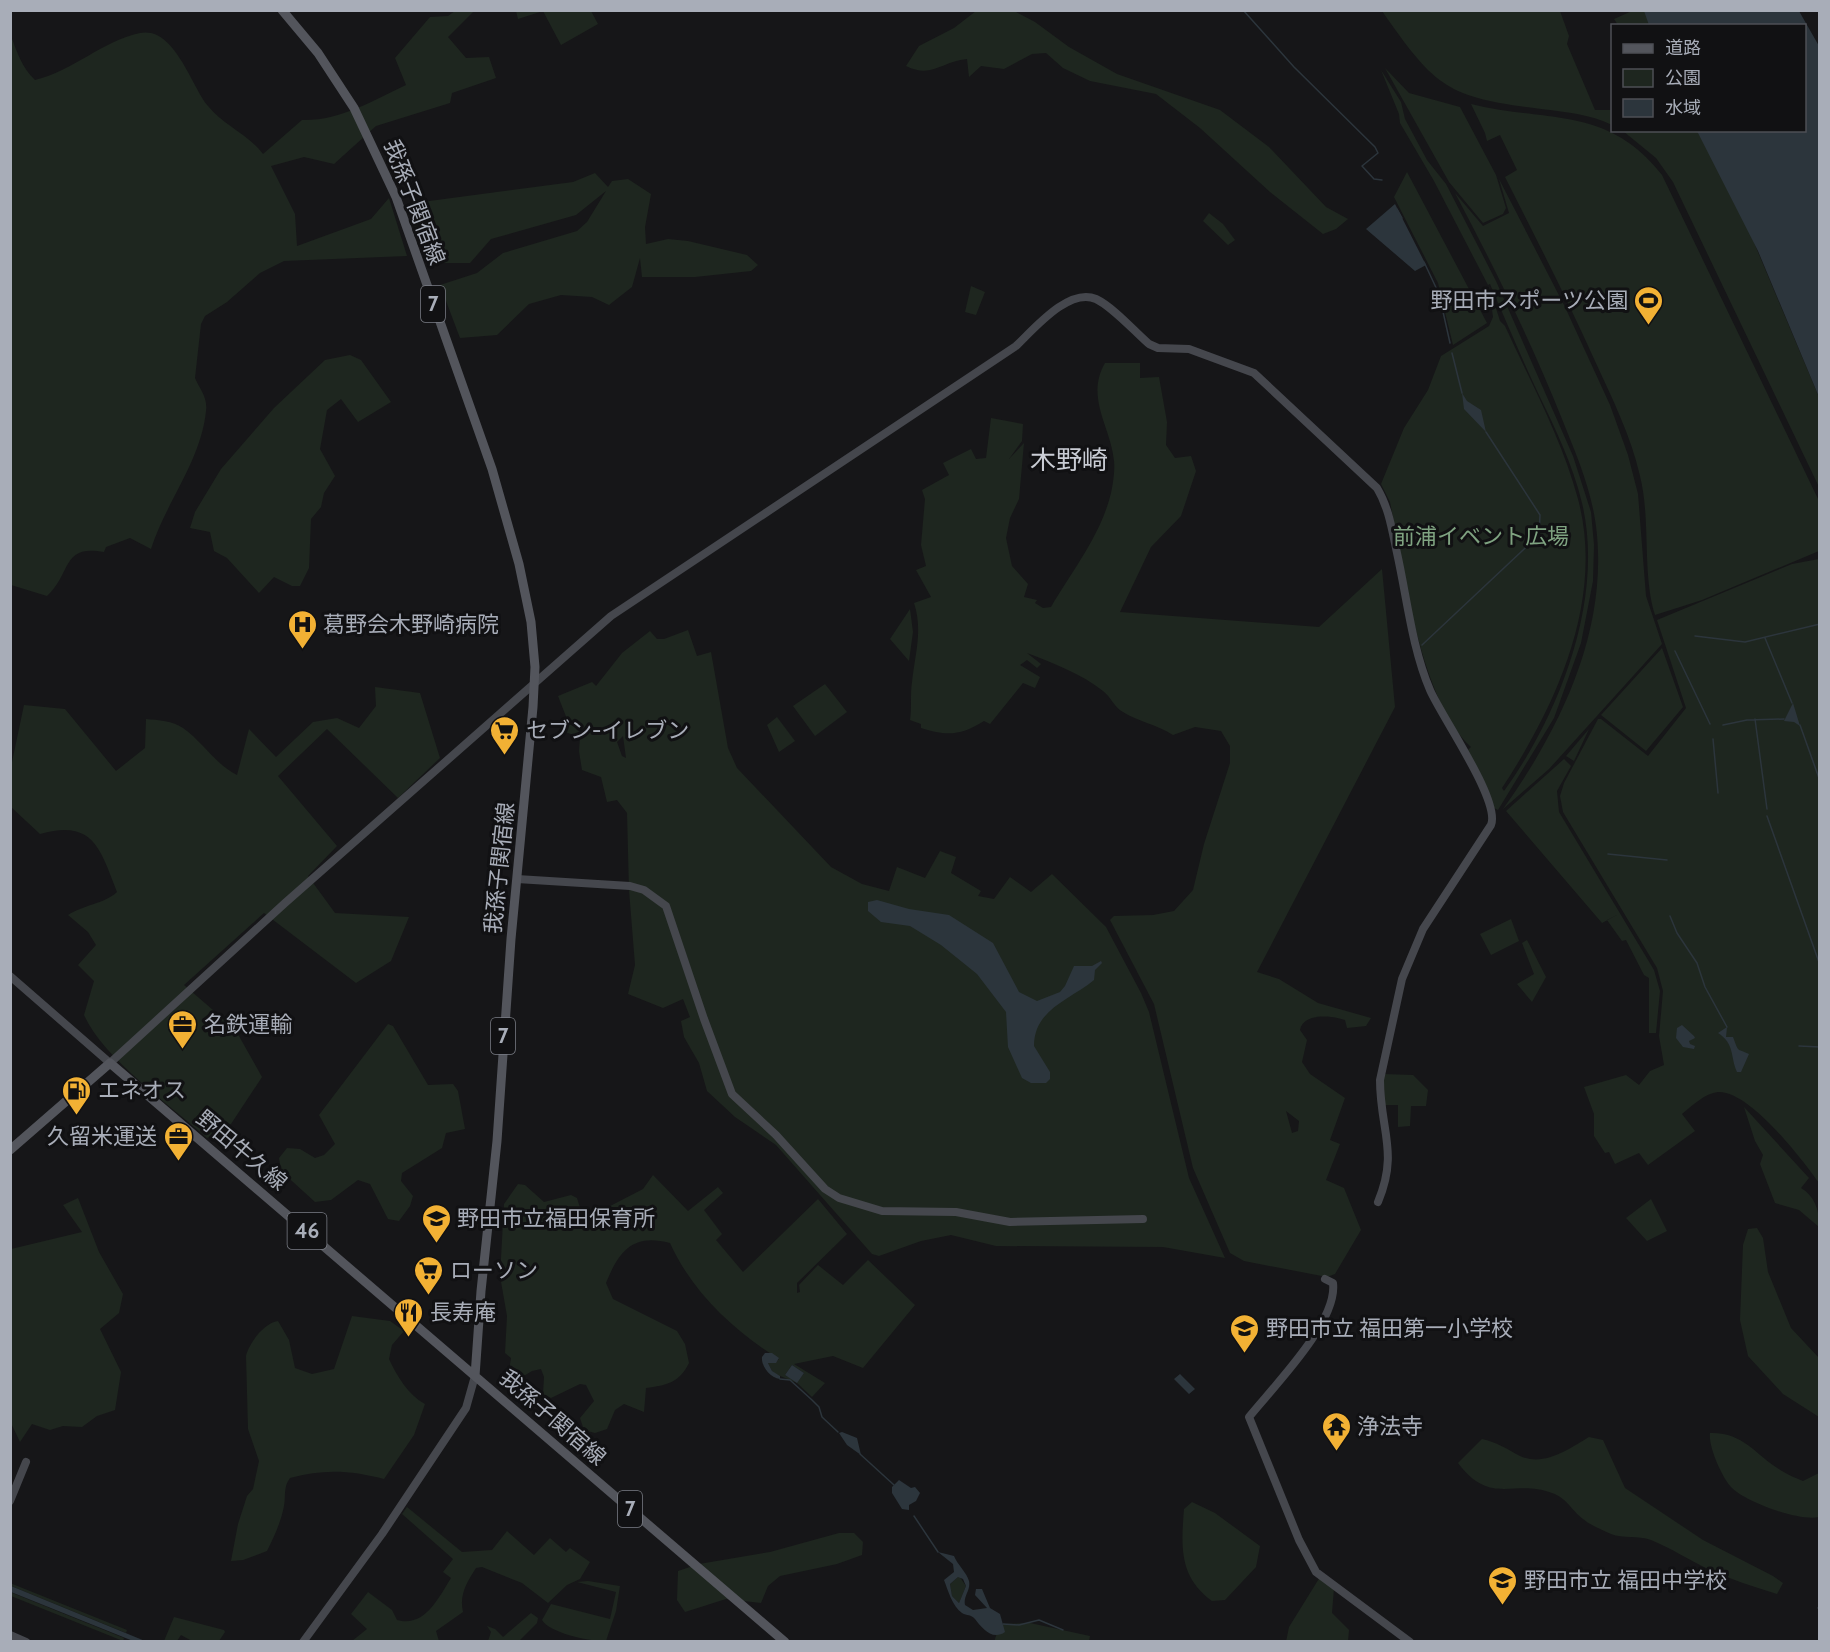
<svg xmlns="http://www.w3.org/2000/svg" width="1830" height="1652" viewBox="0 0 1830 1652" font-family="Cabin,'Noto Sans JP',sans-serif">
  <rect width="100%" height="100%" fill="#161618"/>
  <!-- green -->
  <path fill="#1e261f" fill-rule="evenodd" d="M455,11h19l-26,26 18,21 23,-1 7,21 -44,15 -2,10 -74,23 -42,38 -30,-7 -33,9 24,48 2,32 74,-27 18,-21 18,58 -123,5 -24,12 -33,29 -22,14 -4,8 -6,54c4,10 13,19 11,33 -5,50 -40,91 -55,138l-21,-11 -24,9 -2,5c-43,-8 -32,21 -57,44l-36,-11v-549c6,16 11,32 24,44 38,-9 67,-39 105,-47 34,-7 51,52 68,73 15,19 40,28 55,48l39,-34c38,1 70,-19 104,-35l-11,-27 35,-41 18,-1z
    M516,11h75l7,13 -37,21 -18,-34 -25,8z
    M976,11h38l21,11 34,25 48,27 103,36 49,37 57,60 22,12 -12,10 -13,5 -53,-42 -70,-64 -44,-34 -66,-13 -27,-13 -17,-15 -14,1 -28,15 -23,-3 -12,11 -2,-18c-25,2 -35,20 -61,7l13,-20 35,-18z
    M1382,11h178l9,25 -2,8 28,66h17v15c-22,-11 -47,-13 -71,-16 -95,-12 -105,-21 -159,-98z
    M1632,11h16l8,14h-38l-4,-6z
    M1385,68l24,25 51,14 36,68 10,33 -3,6 -20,9 -34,-41z
    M1381,70l20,32 4,17 22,41 19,24 50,97 77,175 18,56 3,33 -1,36 -12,62 -27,75 -56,92 -4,-2 -27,-57 4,-4c-51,-47 -67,-177 -81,-245l-9,-18 23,-56 24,-38 13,-34 48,-30 4,-9 -4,-31 11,35 5,5c26,57 57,113 73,173 27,101 -22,207 -76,289l2,3c55,-76 101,-192 78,-288 -9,-38 -27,-75 -44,-110 -17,-36 -32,-72 -48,-109l-2,1 -54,-104 -34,-58 -1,-9z
    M1471,104c76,19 136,1 191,71l157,326v50l-117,49 -47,15c-13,-41 -4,-95 -15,-139 -9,-40 -28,-78 -45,-115 -28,-62 -59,-123 -90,-184l12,-7 -17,-35 -13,6 -2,-8z
    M1623,131h84l112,266v90l-146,-305 -17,-24z
    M1407,172l80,151 -34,22 -15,-62 -44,-86z
    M595,173l13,14 4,-6 16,-2 23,15 -6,33 1,17 22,-5 20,2 59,14 11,10 -7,6 -56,6h-53l-2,-19 -8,29 -23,18 -17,-8 -31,-2 -32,9 -32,31 -37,3 -20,-53 37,-12 26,-20 74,-22 10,-9 19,-31 -30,24 -85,24 -21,24h-44l-19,-59 166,-22z
    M1499,179l66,128 45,98 18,50 10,39 8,102 16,48 -113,125 -46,40c58,-81 106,-180 93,-283 -5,-38 -20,-72 -34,-107 -31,-78 -68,-152 -107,-226l28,33 26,-13z
    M1209,213l14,11 12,16 -7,5 -25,-24z
    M971,286l14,6 -9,23 -11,-3z
    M350,355l11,5 30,42 -33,20 -17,-23 -14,11 -7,39 15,27 -11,17 -3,14 -10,12 -2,49 -9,18h-8l-18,-9 -15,16 -32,-35 -13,-7 -4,-19 -20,-4 5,-16 26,-43 53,-61 51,-48z
    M1105,363h35v15l19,-1 8,45 -1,23 9,13 16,-2 5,15 -15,45 -30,31 -31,65 199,15 63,-58 13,138 -138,265 22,7 39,24 53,15 -5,8 -19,2 -2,-8c-14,-5 -42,-7 -45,10l7,10 -5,22 8,12 35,24 -15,42 10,4 -14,36 18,8 17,42 -26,44 -8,3 -83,-16 -14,-8 -37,-85 -39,-164 -44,-84 4,-4 39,-1 21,-4 19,-21 11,-46 26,-81v-17l-9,-15 -26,-4 -22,8c-17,-11 -34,-13 -50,-23 -9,-5 -12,-15 -20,-21 -21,-17 -50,-28 -76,-38l14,11 -4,4 -10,-8 -7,5 20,12 -5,11 -12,-5 -33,41 -6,-3c-24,15 -37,15 -63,7v-4l-11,-4c2,-13 0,-25 2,-38 3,-28 11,-52 2,-79l17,-6 -15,-27 10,-4 -5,-21 4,-46 -3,-9 27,-15 -6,-12 28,-14 5,10 10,-1 5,-40 32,6 -1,17 -13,18 15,-16 -5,56 -9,19 -4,20 6,28 16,18 -4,13 13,3 -2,3 8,5 8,-1c21,-36 50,-72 60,-114 2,-9 4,-23 3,-32 -3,-34 -29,-63 -9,-98zM1286,1111l13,10 -1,10 -6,2z
    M1819,559v624c-17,-24 -70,-93 -101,-91 -13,1 -26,14 -36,22l13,17 -47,34 -9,-12 -24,11 -6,-12 -4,1 -11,-17v-22l-10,-27 42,-12 13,10 11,-14 14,-6 -5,-29 4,-45 -6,-23 -94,-156 -3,-16 4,-13 34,-64h3l47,37 38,-48 -29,-88 135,-56z
    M910,609l3,23 -4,29 -19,-22z
    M688,630l9,26 14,-4 17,96 9,20 94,99 31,17 27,7 8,-24 28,11 15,-27 16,6 -5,16 30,18 -3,5 16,3 16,-22 21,15 21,-18 54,53 35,66 8,19 40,166 36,80 -62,-11 -167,-1 -45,-11 -30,6 -42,15 -7,-2 -96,-109 -41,-28 -28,-26 -8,-28 -15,-26 -3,-16 9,-4 -7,-18 -20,9 -35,-14 7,-29 -6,-75 -2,-77 -10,-13 -10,2 -6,-25 -19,-7 -3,-19 1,-14 -15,-5 2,-13 -9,-23 34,-14 4,4 26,-33 28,-22 7,8h7zM623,736l3,22 -4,-2 -5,-14z
    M1662,648l21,59 -37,44 -45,-36z
    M825,684l22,28 -32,24 -22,-30z
    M375,687l45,6 20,65 -42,40 -71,-69 -49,47 59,70 -29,30 27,37 74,4 -18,44 -35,22 -92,-70 -80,72 51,44 27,48 -31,47 -24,14c-36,-32 -104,-80 -123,-123l10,-34 -16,-16 18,-20 -8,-13 -20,-17c15,-10 36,-11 49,-23 -17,-44 -24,-73 -77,-58l-29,-27 1,-45 12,-57 41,4 51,62 29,-23 1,-29c12,1 27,2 37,9 20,14 32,36 54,47l12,-46 27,28 37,-35 24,-4 22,10 17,-22z
    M777,717l18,24 -16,11 -12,-27z
    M1589,729l-15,32 -8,-5z
    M1564,759l7,7 -14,25 2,21 95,158 6,21 -4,42h-7v-55l-5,-3 -18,-35 -4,1 -15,-21 12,-6 -17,9 -96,-112z
    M1511,919l8,22 -28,14 -11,-21z
    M1527,940l19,37 -14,25 -15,-18 17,-10 -12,-31z
    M388,1024l5,2 35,59 25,-1 5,7 7,38 -19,4 -4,15 -40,25 -1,8 12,15 -3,10 -11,15 -11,-2 -18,-35 -12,-4 -27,20 -16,2 -34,-31 -2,-13 8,-10 13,1 15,9 9,-3 11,-11 -16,-29z
    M1383,1074l30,1 15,15 -2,16h-15l-1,20 -12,1v-22h-13z
    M1744,1107l65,71 -8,10c14,8 19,24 18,39l-20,-17 -24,-7 -15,-39 3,-9 -8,-14z
    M653,1175l35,36 30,-24 5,6 -19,17 18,24 -6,6 27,32 75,-73 29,35 -50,49v10l3,-1 -1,-7 19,-20 25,20 25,-25 47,45 -52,63 -30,-12 -39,8 31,19 -13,14 -15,-14 -24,-10 -5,-10h7l4,-4c-45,-28 -87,-67 -109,-116 -37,-10 -51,8 -64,40l7,16 64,32 8,13 4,19c-10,20 -22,22 -43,25l-2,24 -20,-8 -9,6 -8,19 -12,4 -11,-3 -4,-12 14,-17 -8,-16 -6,-1 -29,14 -8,-4 1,-17 -3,-8 -9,2 -10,6 -13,-6 2,-13 -6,-5 2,-37 -7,-40 4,-72 14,-20 7,1 19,17 27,-7 6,3 4,13 6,7 56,-29zM792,1365l12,8 -7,9 -12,-7z
    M78,1198l21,54 24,42 -4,19 -19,16 21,43 -6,38 -18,6 -15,11 -19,-1 -13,4 -18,-6 -12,18 -10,-21 1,-172 71,-17 -19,-27z
    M1651,1199l16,32 -20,10 -21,-23z
    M1757,1228l6,10 5,34 23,56 28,30v59l-36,-23 -35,-38 -8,-36 3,-75 5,-16z
    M352,1316l38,5 14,10 -12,14 -3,14c8,17 19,36 36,45l-11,31 -30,44c-34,-9 -61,-10 -94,-1 -7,9 -4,18 -6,28 -3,16 -10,31 -17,45l-24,9 -12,1 7,-37 9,-28 6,-7 6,-28 -11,-32 -2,-73c3,-13 18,-33 32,-35l11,19 6,28 17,6 22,-5z
    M1710,1433c34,-1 45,22 72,38 6,4 14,7 21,10l16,-8v44c-19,5 -73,-15 -87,-29 -10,-10 -24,-42 -22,-55z
    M1589,1437l14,3 22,48 78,52 70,36 10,7 -6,11c-23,-7 -47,-15 -69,-25 -19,-9 -37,-21 -57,-29 -13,-5 -28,-1 -40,-6 -9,-4 -21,-9 -28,-15 -12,-9 -16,-21 -31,-26 -38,-15 -61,14 -94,-30l24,-24c14,3 25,10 38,17 24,11 49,-7 69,-19z
    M1192,1502l23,11 45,33 -4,21 -31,33 -13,1c-33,-24 -31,-54 -28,-92z
    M407,1507l55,45 30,-2 15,-19 27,24 16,-17 16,14 4,-4 20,14 -10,17 -13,6 -19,18 -26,-20 -40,-16 -6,1c-9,14 -17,27 -13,44l-27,19 3,10h-87l15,-12 -16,-15 17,-22 24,18 5,10c28,8 42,-23 54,-42l-8,-6 10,-13 -51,-45z
    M839,1533h15l9,9 -1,13 -25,9 -57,12 -12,10 -7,17 -35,-4 -41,13 -8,-12 1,-29 21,-7 71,-12z
    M959,1576l7,10 -7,17 -7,-7 -2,-12z
    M1320,1577l14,11 -2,25 17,17 -1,11 -62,1 3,-15z
    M588,1581l32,5 -4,25 -10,30c-14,1 -57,-8 -64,-21l9,-16 59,15 6,-27 -39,-10z
    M10,1583l117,47 -1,3 -115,-47z
    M10,1592l114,46 -1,3 -112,-45z
    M531,1613l7,5 -1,5 -18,18h-31l3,-9 -4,-6 8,3 8,8z
    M174,1617l50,13 1,2 -6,9h-27l-11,-6 -4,6h-13z
    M1030,1623l60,13 -1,5 -95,1 6,-18z"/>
  <!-- water -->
  <path fill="#2c353c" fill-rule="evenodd" d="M1644,11h155l20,35v351l-61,-146 -61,-120 107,-1v-104l-155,-1z
    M1395,204l31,61 -11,6 -49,-42z
    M1462,393l5,8 14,9 5,22 -22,-23z
    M1793,703l7,23 -6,-4 -10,-1z
    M877,900l32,9 40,6 44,28 26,49 18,9 23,-9 5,-6 9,-20h18l9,-5 1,2 -7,7 -1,10c-24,20 -60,29 -60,66l16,26v7l-4,4h-15l-9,-5 -14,-31 -2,-35 -29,-38 -36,-29 -31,-19 -29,-4 -13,-11v-9z
    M1682,1025l12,11 1,2 -6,3 1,3 5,2 -1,3 -11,-2 -7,-9 1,-10z
    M1727,1027l-1,10h7c6,16 3,11 16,17l-8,18h-4c-7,-16 -2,-28 -19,-39z
    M765,1353h7l7,5 -3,5h-8l4,8 8,5v3c-10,-1 -19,-13 -18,-22z
    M792,1365l12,8 -7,10 -12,-8z
    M1180,1374l15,15 -6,5 -15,-15z
    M842,1432l15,6 4,17 -14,-10 -8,-12z
    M899,1480l12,8 4,-1 5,6 -4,8 -7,4v5l-7,-1 -10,-16v-6z
    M938,1552l16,4c3,8 13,17 15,25 2,9 -6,15 -4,24l8,5 14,-2 -12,-13 1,-6h6l8,19 10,6 5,18c-13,9 -23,-4 -30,-13 -4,-5 -8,-3 -13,-6 -10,-7 -14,-23 -18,-33l10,-8 -1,-8zM958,1577l5,2 3,7 -7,17 -7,-7 -2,-12z
    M11,1586l134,55h-12l-122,-49z"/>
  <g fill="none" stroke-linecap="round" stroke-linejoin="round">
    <!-- stream -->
    <path stroke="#2c353c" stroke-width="1.5" d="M1243,10l51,57 81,80 3,6 -16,13 12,13 8,1
      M1397,209l5,9
      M1424,262l15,32 11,49
      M1452,353l10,40
      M1695,636l50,6 75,-18
      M1765,638l27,65
      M1422,645l117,-110 1,-20 -54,-83
      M1675,651l35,73
      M1755,719l12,90
      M1723,725l24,-5 37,-1
      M1800,725l20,56
      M1713,739l5,54
      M1767,816l53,149
      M1608,854l59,6
      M1670,916l7,17 20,30 8,24 22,40
      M1799,1046l21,1
      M780,1379l10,1 22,20 7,7 3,10 16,15
      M860,1454l34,31
      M914,1516l24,36
      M1818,1608l2,-2
      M1003,1624l16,1 20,-5 24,10"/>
    <!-- secondary -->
    <path stroke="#45474d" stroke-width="8" d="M517,879l113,7 14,4 22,16 38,113 28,75 44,41 49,54 14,9 43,13 74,1 54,10 133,-3
      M10,976l100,87 175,-160 326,-287 405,-270c18,-17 53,-59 80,-47 17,8 39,33 53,45l9,4 31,1 65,24 123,115c12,20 15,42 20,65 10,45 15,95 33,137 11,26 71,111 61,135l-68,104 -21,50 -22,101c0,50 19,72 -2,122
      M1325,1279l8,4c5,39 -60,104 -84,134l50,123 17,32 94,70
      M10,1501l16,-39
      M10,1635l16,7
      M303,1642l79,-108 84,-126 9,-32"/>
    <!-- primary -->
    <path stroke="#53555c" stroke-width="9" d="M282,10l36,43 36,55 42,89 96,272 27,95 12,58 4,45 -2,40 -22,232 -14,202 -16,150 -6,85
      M10,1150l100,-87 675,579"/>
  </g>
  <!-- icons -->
  <defs>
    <symbol id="stadium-pin" viewBox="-11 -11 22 30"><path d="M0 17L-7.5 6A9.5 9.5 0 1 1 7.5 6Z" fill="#f2b134" stroke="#111113"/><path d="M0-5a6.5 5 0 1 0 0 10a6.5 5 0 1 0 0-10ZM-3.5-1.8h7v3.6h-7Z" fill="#111"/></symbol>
    <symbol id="hospital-pin" viewBox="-11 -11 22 30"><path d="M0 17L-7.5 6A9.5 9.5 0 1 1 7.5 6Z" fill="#f2b134" stroke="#111113"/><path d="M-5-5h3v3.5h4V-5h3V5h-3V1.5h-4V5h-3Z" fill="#111"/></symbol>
    <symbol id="supermarket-pin" viewBox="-11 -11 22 30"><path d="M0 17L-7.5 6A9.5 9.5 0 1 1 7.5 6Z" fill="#f2b134" stroke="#111113"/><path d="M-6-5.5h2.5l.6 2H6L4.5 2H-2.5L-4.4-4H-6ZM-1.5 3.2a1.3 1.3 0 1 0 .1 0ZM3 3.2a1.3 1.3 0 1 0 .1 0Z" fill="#111"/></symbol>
    <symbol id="office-pin" viewBox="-11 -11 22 30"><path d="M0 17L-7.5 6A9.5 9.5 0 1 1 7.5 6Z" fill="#f2b134" stroke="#111113"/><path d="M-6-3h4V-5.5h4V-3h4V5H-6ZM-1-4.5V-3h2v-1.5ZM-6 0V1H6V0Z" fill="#111"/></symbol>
    <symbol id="fuel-pin" viewBox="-11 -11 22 30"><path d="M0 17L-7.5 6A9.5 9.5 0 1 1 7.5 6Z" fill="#f2b134" stroke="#111113"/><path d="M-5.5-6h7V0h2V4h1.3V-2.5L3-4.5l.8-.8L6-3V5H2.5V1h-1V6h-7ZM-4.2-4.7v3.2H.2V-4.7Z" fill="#111"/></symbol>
    <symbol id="school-pin" viewBox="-11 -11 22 30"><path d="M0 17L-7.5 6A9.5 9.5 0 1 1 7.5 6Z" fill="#f2b134" stroke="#111113"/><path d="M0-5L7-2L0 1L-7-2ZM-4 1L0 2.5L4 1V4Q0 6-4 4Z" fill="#111"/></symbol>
    <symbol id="restaurant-pin" viewBox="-11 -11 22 30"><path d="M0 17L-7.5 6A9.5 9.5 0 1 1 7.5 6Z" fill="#f2b134" stroke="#111113"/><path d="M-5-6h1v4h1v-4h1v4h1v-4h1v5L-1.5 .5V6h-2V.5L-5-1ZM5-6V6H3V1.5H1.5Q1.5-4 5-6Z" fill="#111"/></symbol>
    <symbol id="temple-pin" viewBox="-11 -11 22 30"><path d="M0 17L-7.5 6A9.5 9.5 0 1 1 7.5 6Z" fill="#f2b134" stroke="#111113"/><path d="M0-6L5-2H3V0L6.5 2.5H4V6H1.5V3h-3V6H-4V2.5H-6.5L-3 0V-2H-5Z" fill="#111"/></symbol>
  </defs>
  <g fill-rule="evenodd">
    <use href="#stadium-pin" x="1632" y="284" width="33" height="45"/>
    <use href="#hospital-pin" x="286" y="608" width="33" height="45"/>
    <use href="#supermarket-pin" x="488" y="714" width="33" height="45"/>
    <use href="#office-pin" x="166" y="1008" width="33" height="45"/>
    <use href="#fuel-pin" x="60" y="1074" width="33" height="45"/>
    <use href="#office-pin" x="162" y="1120" width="33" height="45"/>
    <use href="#school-pin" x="420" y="1202" width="33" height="45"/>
    <use href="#supermarket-pin" x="412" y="1254" width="33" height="45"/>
    <use href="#restaurant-pin" x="392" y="1296" width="33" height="45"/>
    <use href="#school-pin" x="1228" y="1312" width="33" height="45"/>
    <use href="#temple-pin" x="1320" y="1410" width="33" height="45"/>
    <use href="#school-pin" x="1486" y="1564" width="33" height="45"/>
  </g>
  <g text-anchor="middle" stroke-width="6" stroke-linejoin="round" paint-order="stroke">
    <!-- shield labels -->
    <g fill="#111113" stroke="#7b7e86" stroke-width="1.5">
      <rect x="421" y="286" width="24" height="36" rx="4.5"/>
      <rect x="491" y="1018" width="24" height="36" rx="4.5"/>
      <rect x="287.5" y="1213" width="39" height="36" rx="4.5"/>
      <rect x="618" y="1491" width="24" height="36" rx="4.5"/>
    </g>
    <g font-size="21" font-weight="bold" fill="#a8adb8">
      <text x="433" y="311">7</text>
      <text x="503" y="1043">7</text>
      <text x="307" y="1238">46</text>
      <text x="630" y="1516">7</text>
    </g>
    <!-- street labels -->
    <g font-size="22" fill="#a8adb8" stroke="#111113">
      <text transform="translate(415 202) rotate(69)" y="8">我孫子関宿線</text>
      <text transform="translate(499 868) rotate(-84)" y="8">我孫子関宿線</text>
      <text transform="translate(242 1150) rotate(40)" y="8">野田牛久線</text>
      <text transform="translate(553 1417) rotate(41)" y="8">我孫子関宿線</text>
    </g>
    <!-- poi labels -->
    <g font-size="22" fill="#a8adb8" stroke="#111113" text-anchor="start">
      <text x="1628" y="308" text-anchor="end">野田市スポーツ公園</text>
      <text x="323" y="632">葛野会木野崎病院</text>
      <text x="526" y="738">セブン-イレブン</text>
      <text x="204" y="1032">名鉄運輸</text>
      <text x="98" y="1098">エネオス</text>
      <text x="157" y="1144" text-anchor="end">久留米運送</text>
      <text x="457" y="1226">野田市立福田保育所</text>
      <text x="450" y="1278">ローソン</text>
      <text x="430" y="1320">長寿庵</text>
      <text x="1266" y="1336">野田市立 福田第一小学校</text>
      <text x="1357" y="1434">浄法寺</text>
      <text x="1524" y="1588">野田市立 福田中学校</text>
    </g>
    <!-- park labels -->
    <g font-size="22" fill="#7fa381" stroke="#111113">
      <text x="1481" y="544">前浦イベント広場</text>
    </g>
    <!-- quarter labels -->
    <g font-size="26" fill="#c9ccd4" stroke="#111113">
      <text x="1069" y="469">木野崎</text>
    </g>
  </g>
  <!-- border -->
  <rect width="1830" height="1652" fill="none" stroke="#a8adb8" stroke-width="24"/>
  <!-- legend -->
  <rect x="1611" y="24" width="195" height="108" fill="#111113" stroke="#4d4f55" stroke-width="1.5"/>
  <rect x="1623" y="44" width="30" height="9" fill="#53555c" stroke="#4d4f55" stroke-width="1.5"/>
  <text x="1665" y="54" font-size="18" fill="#a8adb8">道路</text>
  <rect x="1623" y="69" width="30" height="18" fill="#1e261f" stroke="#4d4f55" stroke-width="1.5"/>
  <text x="1665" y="84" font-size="18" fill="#a8adb8">公園</text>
  <rect x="1623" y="99" width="30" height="18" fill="#2c353c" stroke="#4d4f55" stroke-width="1.5"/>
  <text x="1665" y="114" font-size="18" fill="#a8adb8">水域</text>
</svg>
